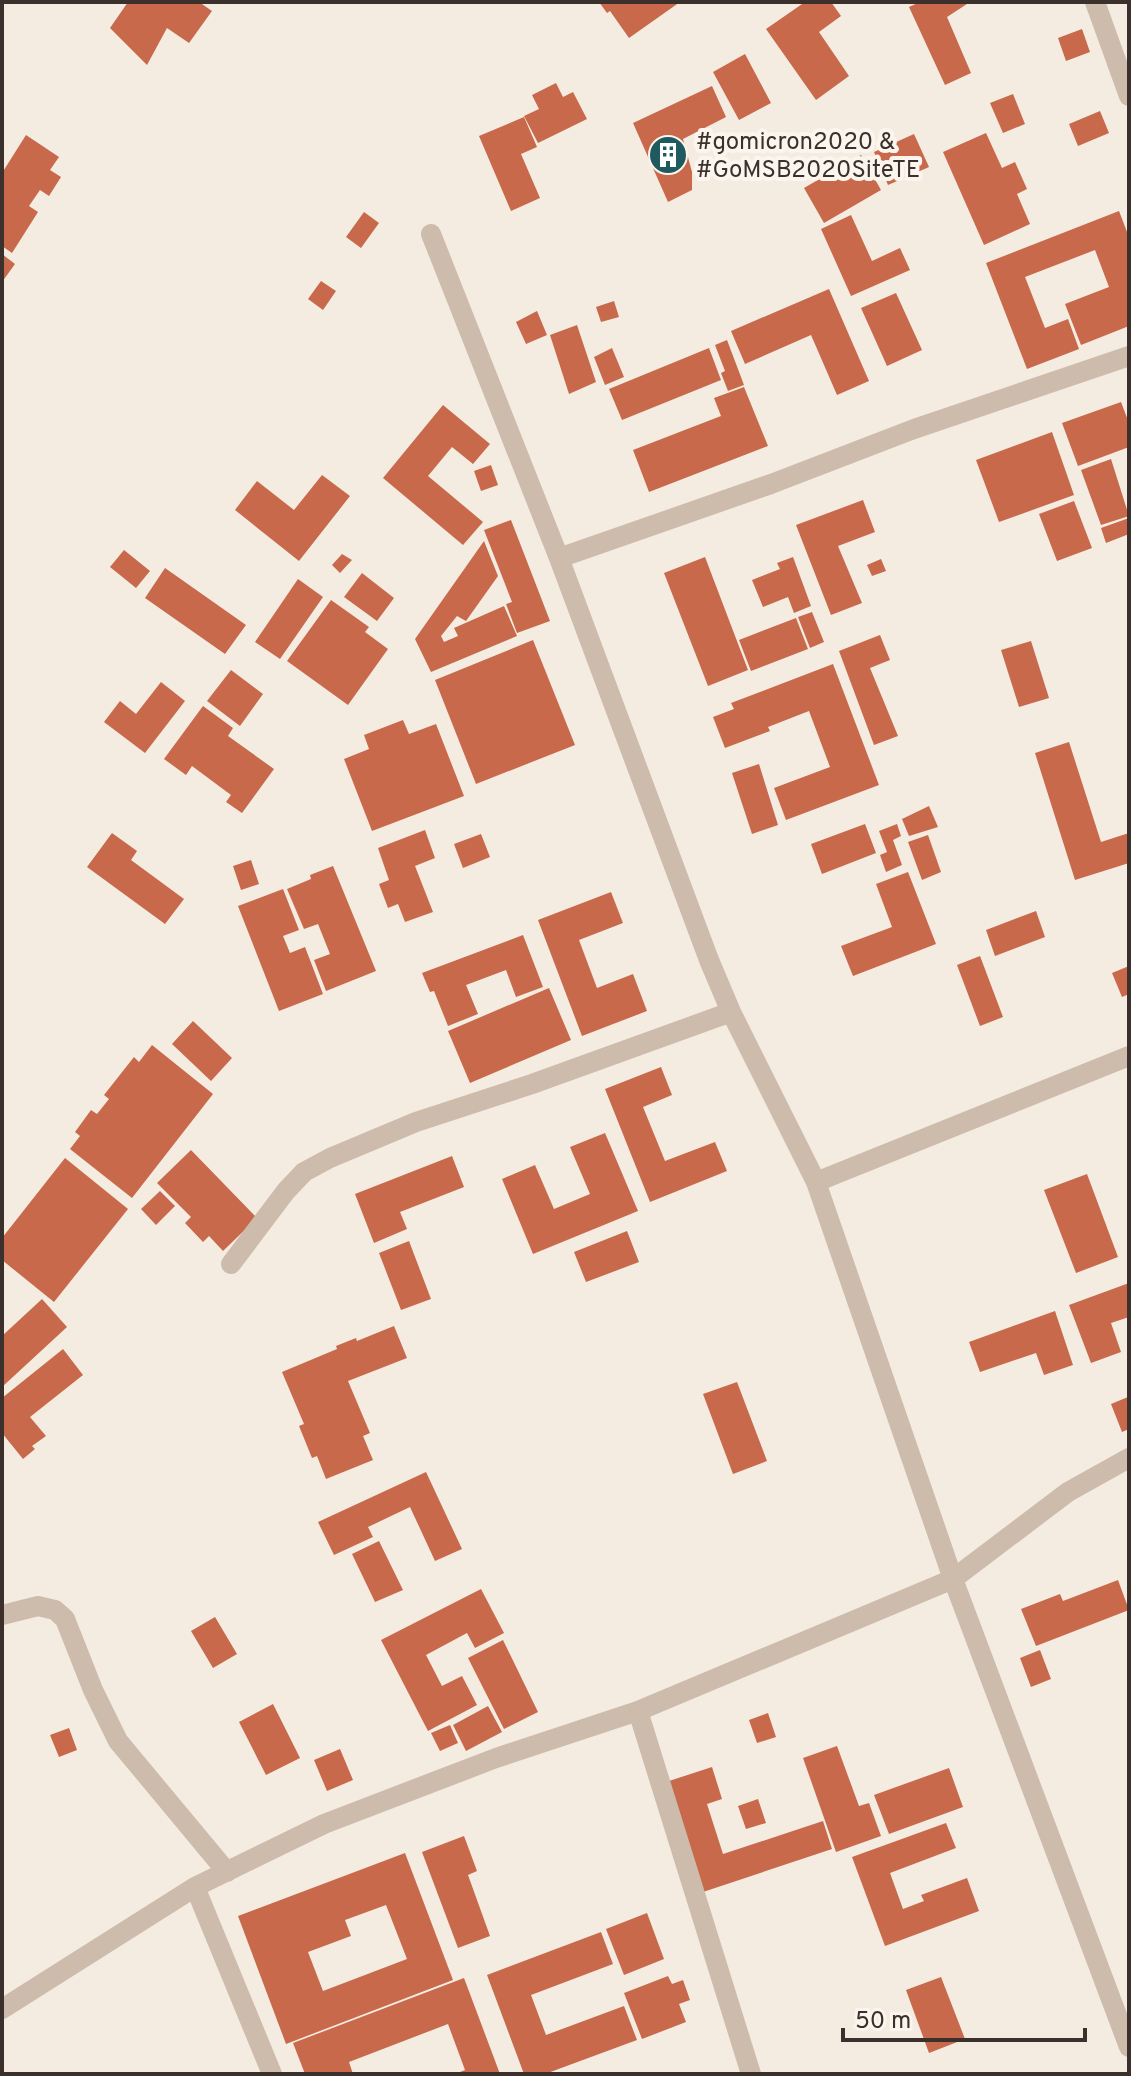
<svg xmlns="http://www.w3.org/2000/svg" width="1131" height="2076" viewBox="0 0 1131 2076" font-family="Overpass,sans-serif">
  <rect width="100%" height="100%" fill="#f4ebe1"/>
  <!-- building -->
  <path fill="#c8694b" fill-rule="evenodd" d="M128,2h71l13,9 -23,32 -22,-15 -20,37 -37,-37z
    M599,2h81l-51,36 -19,-27 -3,2z
    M805,2h26l10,14 -22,16 30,44 -33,24 -50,-71z
    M920,2h50l-23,15 24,56 -26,12 -36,-78z
    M1082,29l8,23 -24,9 -8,-23z
    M745,54l26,49 -32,17 -26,-48z
    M556,83l7,14 10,-5 14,27 -49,24 -14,-27 15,-7 -7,-14z
    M712,86l14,31 -43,22 9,33v18l-24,12 -35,-79z
    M1013,94l12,30 -22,9 -13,-30z
    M1100,111l9,22 -31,13 -9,-22z
    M524,117l13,30 -16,7 19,44 -29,13 -32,-75z
    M986,133l16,35 13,-6 12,27 -10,5 13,30 -46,21 -41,-93z
    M914,134l15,33 -41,18 -14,-33z
    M26,135l33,22 -9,13 11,7 -12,19 -9,-6 -11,16 9,6 -26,41 -10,-7v-73z
    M861,155l20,35 -57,33 -20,-35z
    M1119,211l10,26v89l-48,19 -16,-41 44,-17 -14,-37 -70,27 20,51 23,-9 11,30 -52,20 -41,-106z
    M364,212l15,11 -18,25 -15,-11z
    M851,215l21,46 28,-13 10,22 -59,26 -30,-67z
    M2,254l13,10 -13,18z
    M321,281l15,10 -13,19 -15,-11z
    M829,289l40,92 -32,14 -26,-60 -66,29 -14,-33z
    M896,293l26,57 -35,16 -26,-58z
    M614,301l5,16 -18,5 -5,-15z
    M537,311l10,24 -21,9 -10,-22z
    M577,325l19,57 -27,12 -19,-59z
    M727,340l17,45 -16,6 -7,-18 4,-2 -10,-26z
    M612,348l12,29 -19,8 -11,-28z
    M709,348l12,32 -99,40 -13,-31z
    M744,387l24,59 -119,46 -16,-42 88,-34 -7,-18z
    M1121,402l8,21v24l-51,19 -16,-43z
    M443,405l47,39 -17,20 -21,-17 -24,29 55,46 -20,23 -80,-67z
    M1052,432l22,63 -75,27 -23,-62z
    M1111,459l18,57 -28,9 -20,-55z
    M491,465l7,20 -17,6 -7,-20z
    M322,475l28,21 -51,65 -64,-51 22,-29 37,29z
    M863,500l12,32 -37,14 24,57 -31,12 -35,-90z
    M1074,501l18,47 -35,13 -18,-47z
    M1129,518v16l-23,9 -5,-15z
    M511,520l39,101 -33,12 -11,-29 6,-2 -28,-72z
    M484,541l14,35 -32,45 -9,-5 -16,20 3,6 14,-6 -4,-8 50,-22 13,30 -86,36 -16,-33z
    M124,550l26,21 -14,17 -26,-21z
    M342,554l10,6 -12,13 -8,-8z
    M705,557l43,113 -40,16 -44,-113z
    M793,557l18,49 -17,7 -6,-16 -25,10 -11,-27 28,-11 -3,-6z
    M881,559l5,12 -14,5 -5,-11z
    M165,568l81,57 -21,29 -80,-56z
    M362,573l32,25 -17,23 -33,-24z
    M298,579l25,18 -43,62 -25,-17z
    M331,600l38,27 -4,5 23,17 -40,56 -61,-44z
    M812,612l12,30 -14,6 -12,-31z
    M796,618l12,31 -57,22 -12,-31z
    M880,635l10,25 -20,8 28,68 -24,9 -35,-94z
    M533,640l42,105 -99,39 -41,-104z
    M1031,641l18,57 -30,9 -18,-57z
    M833,664l46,121 -93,35 -12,-32 56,-21 -21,-56 -41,16 2,4 -45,17 -12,-31 21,-8 -3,-6z
    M231,670l32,24 -23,32 -33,-25z
    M161,682l24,19 -40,52 -41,-31 16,-21 16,13z
    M203,706l30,22 -5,8 46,33 -32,44 -16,-11 5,-7 -39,-29 -6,9 -22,-16z
    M403,720l6,14 27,-10 28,72 -92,35 -28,-72 25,-10 -5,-14z
    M1069,742l32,100 28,-9v30l-54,17 -40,-127z
    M759,764l19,61 -26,9 -20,-61z
    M929,806l9,21 -29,9 -7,-17z
    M865,824l11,29 -54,21 -11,-30z
    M897,824l4,12 -8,4 9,25 -16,7 -6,-17 7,-3 -8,-21z
    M425,830l10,28 -20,8 18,46 -28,10 -7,-18 -10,4 -9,-24 10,-4 -11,-32z
    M112,833l25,18 -6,9 53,39 -19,25 -78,-57z
    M481,834l9,23 -27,11 -9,-24z
    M928,835l13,37 -19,8 -14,-38z
    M251,860l8,24 -18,6 -8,-24z
    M333,866l43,105 -50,20 -12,-31 16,-6 -12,-30 -14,5 -17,-40 24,-10 -1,-4z
    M908,872l28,72 -83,32 -12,-30 51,-19 -16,-43z
    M283,889l16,41 -16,6 7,17 15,-6 18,47 -44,17 -41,-105z
    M611,892l12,31 -44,17 18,48 36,-14 14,37 -65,25 -44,-116z
    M1036,911l9,26 -50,19 -9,-26z
    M523,935l20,52 -27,10 -10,-27 -40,15 12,29 -30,12 -14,-35 -4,1 -8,-19z
    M980,956l23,61 -23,9 -23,-61z
    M1129,966v28l-7,3 -10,-24z
    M549,988l22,52 -101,43 -22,-52z
    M193,1021l39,37 -21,23 -39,-37z
    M152,1045l61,49 -81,104 -62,-49 10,-13 -5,-4 16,-22 6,4 12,-15 -5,-4 30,-38 5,5z
    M661,1067l11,28 -29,12 22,54 50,-19 12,29 -77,31 -45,-113z
    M605,1133l33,78 -105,43 -31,-75 33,-14 19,44 36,-15 -20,-47z
    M191,1150l66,68 -34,33 -14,-15 -6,6 -18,-19 6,-6 -34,-34z
    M452,1156l12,31 -64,25 7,17 -33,14 -19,-49z
    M65,1158l63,51 -74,93 -52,-42v-22z
    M1087,1174l31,83 -42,16 -32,-83z
    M160,1191l15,15 -19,19 -15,-16z
    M627,1231l12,31 -53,20 -12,-30z
    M409,1241l22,58 -30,11 -22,-57z
    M1129,1283v34l-18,6 10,29 -30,11 -22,-58z
    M42,1299l25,28 -65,60v-51z
    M1055,1311l18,54 -29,10 -8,-22 -56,19 -11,-30z
    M394,1326l13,32 -59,23 22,52 -7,3 10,24 -47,19 -9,-23 -5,2 -13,-32 5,-2 -22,-52 55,-23 -1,-3 20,-8 1,3z
    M63,1349l20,26 -53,42 16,19 -14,10 3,3 -12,10 -21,-26v-35z
    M737,1382l30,79 -34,13 -30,-80z
    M1128,1397l1,32 -7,3 -11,-28z
    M426,1472l36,77 -27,12 -25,-54 -42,20 5,10 -39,18 -16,-33z
    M379,1541l24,49 -28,12 -23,-48z
    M1118,1580l11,30 -93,36 -15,-37 39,-15 3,7z
    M481,1589l23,44 -29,15 -8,-15 -41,22 16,31 20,-10 15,29 -49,26 -47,-91z
    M215,1617l22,37 -24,14 -22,-37z
    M503,1640l35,72 -34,17 -36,-71z
    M1040,1650l11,29 -20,8 -11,-29z
    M273,1704l27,54 -34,17 -27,-53z
    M488,1706l14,26 -36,19 -13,-26z
    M768,1713l8,24 -19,6 -8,-23z
    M450,1725l8,18 -18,8 -9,-18z
    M69,1728l8,22 -18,7 -9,-22z
    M837,1746l22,60 10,-3 12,33 -45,16 -33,-94z
    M340,1749l13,31 -26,11 -13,-31z
    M712,1767l10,32 -15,5 16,50 100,-33 9,28 -129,43 -37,-110z
    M949,1768l14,39 -74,27 -15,-39z
    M758,1799l8,24 -20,6 -8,-23z
    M946,1823l10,25 -66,25 13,36 21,-8 -3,-6 46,-17 12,33 -94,35 -33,-89z
    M464,1836l13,35 -9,4 22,61 -32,12 -36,-96z
    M405,1853l48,127 -167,64 -48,-128zM386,1905l21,54 -84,32 -15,-39 43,-16 -6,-16z
    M647,1913l17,46 -40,16 -18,-46z
    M601,1932l12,32 -82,31 15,40 78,-29 13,34 -92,34h-21l-37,-99z
    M668,1976l4,8 11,-4 7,20 -11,4 7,18 -44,17 -18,-46z
    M941,1977l24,62 -36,14 -23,-63z
    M464,1978l36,96h-45l10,-4 -17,-46 -99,38 4,12h-48l-12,-31z"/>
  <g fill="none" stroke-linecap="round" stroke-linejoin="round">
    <!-- minor -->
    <path stroke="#cdbbac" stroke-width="20" d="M1095,2l34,94
      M431,234l128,324 150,402 22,52 85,170 137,397 176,468
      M559,558l212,-74 143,-55 215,-73
      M816,1182l313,-126
      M231,1264l55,-73 18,-19 26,-14 86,-36 116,-38 199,-72
      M2,1615l36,-9 17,4 10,9 28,71 25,51 109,131
      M638,1711l113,363
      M195,1887l77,187
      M2,2009l193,-122 129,-63 172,-66 142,-47 315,-132 115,-87 61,-34"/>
  </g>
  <!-- icons -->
  <defs>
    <symbol id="building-disc" viewBox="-11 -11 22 22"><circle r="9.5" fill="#1f5a5e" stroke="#fbf5ee"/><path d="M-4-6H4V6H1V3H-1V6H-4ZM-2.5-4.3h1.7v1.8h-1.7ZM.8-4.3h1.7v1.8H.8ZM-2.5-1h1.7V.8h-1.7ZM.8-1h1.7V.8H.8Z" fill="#fff"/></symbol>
  </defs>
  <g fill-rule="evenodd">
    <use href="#building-disc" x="646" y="133" width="44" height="44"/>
  </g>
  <g text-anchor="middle" stroke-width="8" stroke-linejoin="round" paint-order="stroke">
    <!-- poi labels -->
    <g font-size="24" fill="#3b302b" stroke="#fbf5ee" text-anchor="start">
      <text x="696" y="149">#gomicron2020 &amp;<tspan x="696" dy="28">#GoMSB2020SiteTE</tspan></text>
    </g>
  </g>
  <!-- border -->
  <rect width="1131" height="2076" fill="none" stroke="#3b302b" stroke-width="8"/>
  <!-- scale -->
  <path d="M843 2028v12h242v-12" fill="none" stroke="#3b302b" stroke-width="4"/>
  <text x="855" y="2028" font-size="24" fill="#3b302b" stroke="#fbf5ee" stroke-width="6" paint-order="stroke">50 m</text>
</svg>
